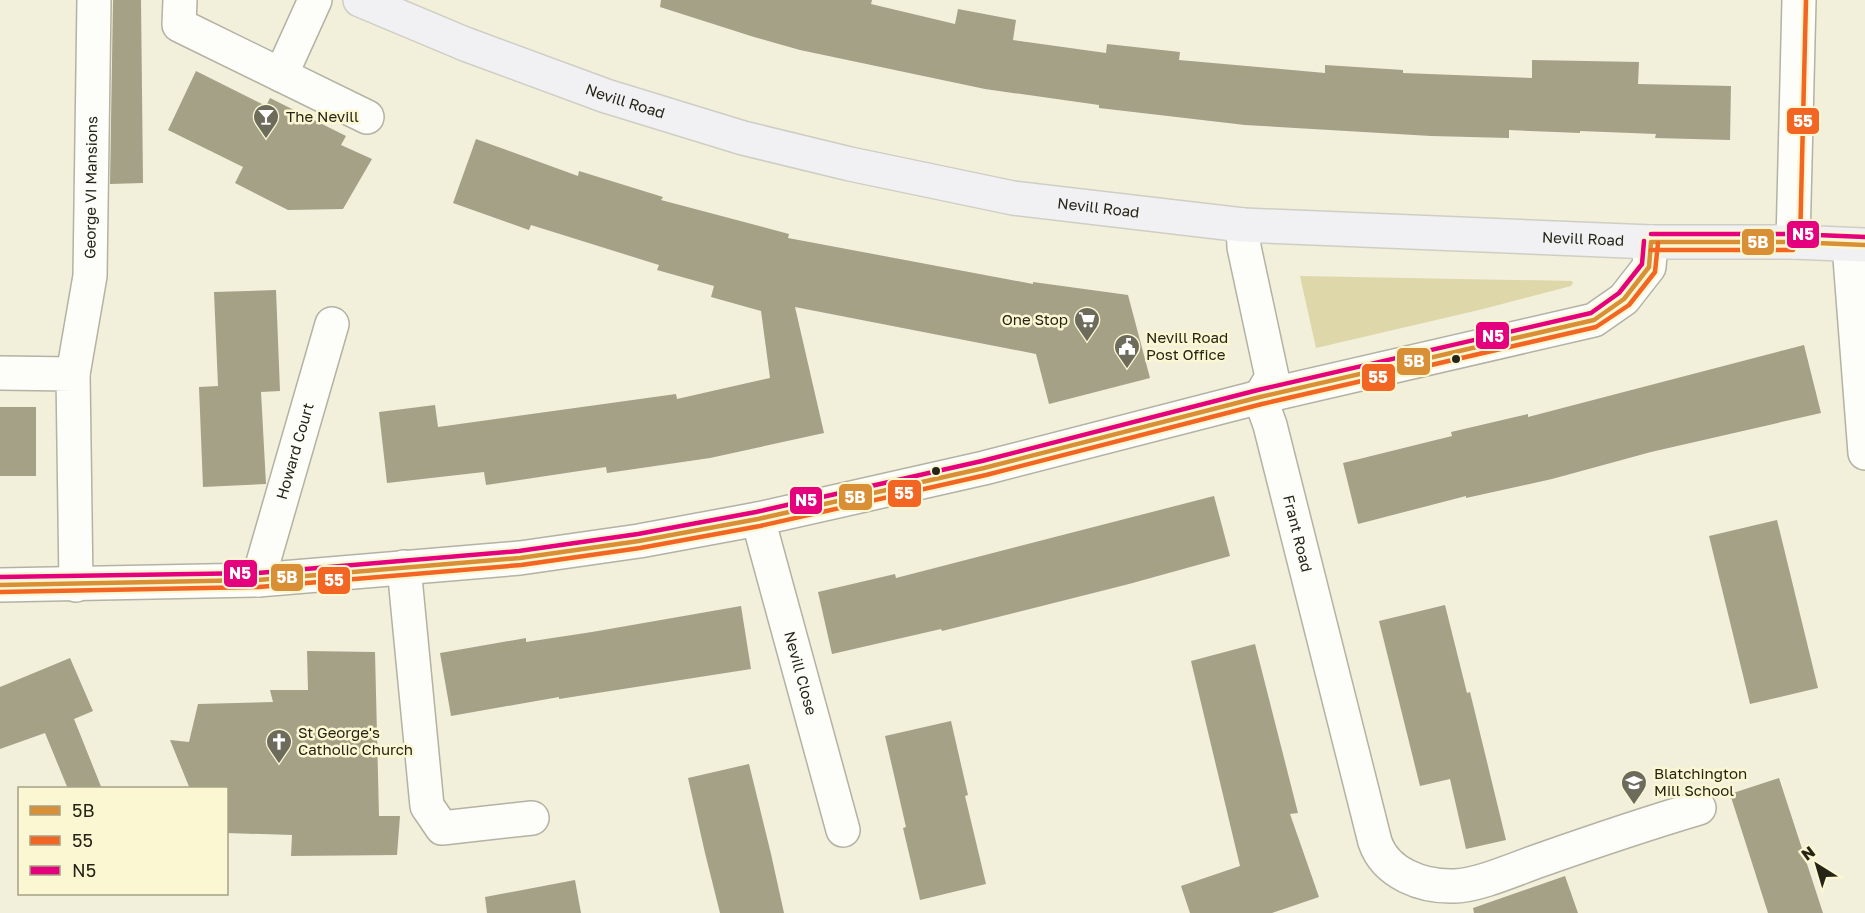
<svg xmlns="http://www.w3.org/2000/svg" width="1865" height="913" viewBox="0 0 1865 913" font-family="'Golos Text',sans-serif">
  <rect width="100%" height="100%" fill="#f2efdb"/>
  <!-- green -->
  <path fill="#ddd7aa" d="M1300,276l272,5 1,2 -2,3 -92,24 -163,38z"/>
  <!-- building -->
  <path fill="#a5a187" d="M113,0h28l2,183 -33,1z
    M661,0h211l-1,4 84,20 3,-15 58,11 -3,20 93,13 1,-9 73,8 -1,8 146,13v-8l78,5v3l129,5v-18l107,2 -1,22 93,2 -1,54 -75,-2 1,-4 -76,-3v2l-71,-3v8l-78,-2 -186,-11 -146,-17v-3l-114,-16 -185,-39 -46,-13 -94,-30z
    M196,71l70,35 4,-8 76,38 -5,9 31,14 -29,50 -55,1 -53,-27 8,-16 -75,-37z
    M476,139l102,37 1,-5 84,26 -2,3 128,34 -1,4 245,46v-2l95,13 22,83 -101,26 -13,-50 -241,-47 29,126 -114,25 -103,15 -1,-6 -120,18 -2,-13 -97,11 -8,-71 56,-7 3,22 238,-33 1,5 93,-21 -9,-67 -50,-14 3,-11 -57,-16 2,-5 -128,-40 -2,5 -76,-27z
    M276,290l4,101 -19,1 5,92 -63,3 -4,-100 19,-1 -4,-94z
    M1804,345l17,68 -170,39 -99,27 -86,19v-2l-108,28 -15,-61 109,-27 -1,-4 77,-18v3z
    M0,407h36v69h-36z
    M1214,496l16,60 -101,28 -187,47 -1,-2 -109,25 -14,-62 77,-18 1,4z
    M1777,520l41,168 -68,16 -41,-168z
    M1445,605l22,88 3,-1 36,148 -40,9 -16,-70 -30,7 -41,-165z
    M741,606l10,63 -192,30v-2l-108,19 -11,-63 86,-15v4l66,-10z
    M1255,644l43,169 -8,1 29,83 -47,16h-82l-9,-27 59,-20 -49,-205z
    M307,651l68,1 4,164h21l-3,39 -106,1 1,-21 -66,-2v-44h-36l-20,-49 19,2 9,-38 75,-2 -3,-12h38z
    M70,658l23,53 -19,8 28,70h-34l-23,-56 -45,16v-62z
    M951,721l17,74 -3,1 21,88 -66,16 -17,-72 3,-1 -21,-91z
    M749,764l22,90 13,59h-64l-15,-60 -17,-75z
    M1779,778l44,135h-55l-38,-119z
    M1565,876l13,37h-104l-1,-5z
    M575,880l6,33h-94l-2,-16z"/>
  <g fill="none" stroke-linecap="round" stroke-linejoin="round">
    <defs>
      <g id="minor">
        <path d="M180,0l-1,25 188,92"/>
        <path d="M281,75l34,-75"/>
        <path id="s1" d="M1243,225l1,22 28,130 -12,20 10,28 105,417c11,32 48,45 79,44 23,0 61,-17 84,-25 54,-19 107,-37 161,-53"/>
        <path d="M1793,242l6,-242"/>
        <path d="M1849,245l16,208"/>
        <path d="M0,373l73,1 3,211"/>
        <path id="s2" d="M73,374l17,-98 4,-276"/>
        <path id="s3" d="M758,519l85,311"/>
        <path d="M404,567l23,239 15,22 90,-10"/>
        <path id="s4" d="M258,580l74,-256"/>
        <path d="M0,585l258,-5 262,-22 119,-17 119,-22 226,-51 276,-71 334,-77 30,-21 25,-32 2,-25"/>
      </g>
      <g id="major">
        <path id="s5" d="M360,0l105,44 141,52 137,42 107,26 163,34 230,27 408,17h142l72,3"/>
      </g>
    </defs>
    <!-- minor casing -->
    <use href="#minor" stroke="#b4b2a2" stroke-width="36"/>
    <!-- major casing -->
    <use href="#major" stroke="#cfcec4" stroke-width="36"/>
    <!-- minor -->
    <use href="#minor" stroke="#fdfdfa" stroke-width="33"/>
    <!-- major -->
    <use href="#major" stroke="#f1f1f3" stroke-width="33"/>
    <defs>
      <path id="bus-1" d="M1651,242h142l72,3
        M0,585l258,-5 262,-22 119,-17 119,-22 226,-51 276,-71 334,-77 30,-21 25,-32 2,-25"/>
      <path id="bus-2" d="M1800,242l6,-242
        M1651,250h142
        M0,592l259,-5 262,-22 119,-17 120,-22 226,-51 276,-71 334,-77 33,-22 26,-33 3,-29"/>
      <path id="bus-3" d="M1651,234h142l72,3
        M0,577l258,-4 261,-22 119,-17 118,-22 226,-51 276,-71 333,-77 28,-20 23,-29 2,-23"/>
    </defs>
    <!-- bus-1 casing -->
    <use href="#bus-1" stroke="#fbf7d2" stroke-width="9"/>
    <!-- bus-2 casing -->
    <use href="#bus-2" stroke="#fbf7d2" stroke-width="9"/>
    <!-- bus-3 casing -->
    <use href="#bus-3" stroke="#fbf7d2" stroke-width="9"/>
    <!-- bus-1 -->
    <use href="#bus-1" stroke="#d98f36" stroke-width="4.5"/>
    <!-- bus-2 -->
    <use href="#bus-2" stroke="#f26522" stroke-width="4.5"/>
    <!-- bus-3 -->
    <use href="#bus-3" stroke="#e5007d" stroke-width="4.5"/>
  </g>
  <!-- icons -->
  <defs>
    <symbol id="bar-pin" viewBox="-11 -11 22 30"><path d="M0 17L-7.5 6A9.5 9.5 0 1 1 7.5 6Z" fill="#6d6b5b" stroke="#fbf7d2"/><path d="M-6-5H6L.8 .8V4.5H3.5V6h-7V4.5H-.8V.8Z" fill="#fff"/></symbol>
    <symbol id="supermarket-pin" viewBox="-11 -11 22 30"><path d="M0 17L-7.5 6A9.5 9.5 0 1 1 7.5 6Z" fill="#6d6b5b" stroke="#fbf7d2"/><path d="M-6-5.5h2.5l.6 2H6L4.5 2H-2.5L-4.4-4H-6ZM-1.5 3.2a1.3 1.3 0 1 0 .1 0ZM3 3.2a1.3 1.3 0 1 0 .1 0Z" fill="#fff"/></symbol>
    <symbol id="civic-pin" viewBox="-11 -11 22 30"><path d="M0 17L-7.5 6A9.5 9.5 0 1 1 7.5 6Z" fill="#6d6b5b" stroke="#fbf7d2"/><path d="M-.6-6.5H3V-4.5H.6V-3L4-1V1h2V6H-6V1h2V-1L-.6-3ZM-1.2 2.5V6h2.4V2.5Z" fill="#fff"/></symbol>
    <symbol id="church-pin" viewBox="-11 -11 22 30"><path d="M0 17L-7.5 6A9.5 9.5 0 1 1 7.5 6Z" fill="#6d6b5b" stroke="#fbf7d2"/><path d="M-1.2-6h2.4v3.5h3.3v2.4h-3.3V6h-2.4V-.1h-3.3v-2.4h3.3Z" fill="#fff"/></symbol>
    <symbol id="school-pin" viewBox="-11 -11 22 30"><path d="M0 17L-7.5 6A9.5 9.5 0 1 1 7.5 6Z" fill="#6d6b5b" stroke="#fbf7d2"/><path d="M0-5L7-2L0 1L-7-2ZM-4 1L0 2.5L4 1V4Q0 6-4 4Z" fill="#fff"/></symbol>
  </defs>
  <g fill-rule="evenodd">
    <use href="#bar-pin" x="251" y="102" width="30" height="40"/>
    <use href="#supermarket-pin" x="1072" y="305" width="30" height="40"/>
    <use href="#civic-pin" x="1112" y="332" width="30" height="40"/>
    <use href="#church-pin" x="264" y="727" width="30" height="40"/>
    <use href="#school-pin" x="1619" y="768" width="30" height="40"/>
  </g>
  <!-- markers -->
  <g fill="#252416" stroke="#fbf7d2" stroke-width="2">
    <circle cx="1456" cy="359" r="5"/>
    <circle cx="936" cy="471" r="5"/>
  </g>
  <g text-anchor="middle" stroke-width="5" stroke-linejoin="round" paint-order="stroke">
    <!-- street labels -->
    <g font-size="15" fill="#252416" stroke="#fbf7d2">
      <text dy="5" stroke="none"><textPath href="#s5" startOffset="284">Nevill Road</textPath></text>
      <text dy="5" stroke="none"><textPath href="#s2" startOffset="188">George VI Mansions</textPath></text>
      <text dy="5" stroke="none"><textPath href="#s5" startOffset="770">Nevill Road</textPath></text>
      <text dy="5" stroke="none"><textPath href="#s5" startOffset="1256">Nevill Road</textPath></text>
      <text dy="5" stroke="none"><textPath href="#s4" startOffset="134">Howard Court</textPath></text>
      <text dy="5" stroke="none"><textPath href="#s1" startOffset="320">Frant Road</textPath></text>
      <text dy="5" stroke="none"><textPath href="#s3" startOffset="160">Nevill Close</textPath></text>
    </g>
    <!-- poi labels -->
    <g font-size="15" fill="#252416" stroke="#fbf7d2" text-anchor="start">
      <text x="286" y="122">The Nevill</text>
      <text x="1068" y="325" text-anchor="end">One Stop</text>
      <text x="1146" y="343">Nevill Road<tspan x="1146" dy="17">Post Office</tspan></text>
      <text x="298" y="738">St George's<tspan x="298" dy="17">Catholic Church</tspan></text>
      <text x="1654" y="779">Blatchington<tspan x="1654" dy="17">Mill School</tspan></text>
    </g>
  </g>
  <g stroke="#fbf7d2" stroke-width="2">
    <rect x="1786" y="107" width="34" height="28" rx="6" fill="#f26522"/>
    <rect x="1786" y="220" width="34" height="29" rx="6" fill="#e5007d"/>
    <rect x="1741" y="228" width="34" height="28" rx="6" fill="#d98f36"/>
    <rect x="1475" y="321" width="35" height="29" rx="6" fill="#e5007d"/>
    <rect x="1396" y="347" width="35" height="29" rx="6" fill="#d98f36"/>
    <rect x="1361" y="363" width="35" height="29" rx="6" fill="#f26522"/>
    <rect x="887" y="479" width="35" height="29" rx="6" fill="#f26522"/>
    <rect x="838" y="483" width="35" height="28" rx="6" fill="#d98f36"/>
    <rect x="789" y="486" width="34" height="29" rx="6" fill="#e5007d"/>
    <rect x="223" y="559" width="35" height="29" rx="6" fill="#e5007d"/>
    <rect x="270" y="563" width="34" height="29" rx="6" fill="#d98f36"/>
    <rect x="317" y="566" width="34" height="29" rx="6" fill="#f26522"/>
  </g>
  <g font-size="16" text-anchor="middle" font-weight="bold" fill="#fff">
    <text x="1803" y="127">55</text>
    <text x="1803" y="240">N5</text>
    <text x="1758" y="248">5B</text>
    <text x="1493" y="342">N5</text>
    <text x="1414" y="367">5B</text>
    <text x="1378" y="383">55</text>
    <text x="904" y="499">55</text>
    <text x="855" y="503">5B</text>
    <text x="806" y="506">N5</text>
    <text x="240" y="579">N5</text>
    <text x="287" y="583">5B</text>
    <text x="334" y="586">55</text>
  </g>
  <!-- legend -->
  <rect x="18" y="787" width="210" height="108" fill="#fbf7d2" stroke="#a5a387" stroke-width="1.5"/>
  <rect x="30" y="806" width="30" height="9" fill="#d98f36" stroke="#a5a387" stroke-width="1.5"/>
  <text x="72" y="817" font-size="18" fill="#252416">5B</text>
  <rect x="30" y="836" width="30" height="9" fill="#f26522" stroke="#a5a387" stroke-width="1.5"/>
  <text x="72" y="847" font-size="18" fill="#252416">55</text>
  <rect x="30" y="866" width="30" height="9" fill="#e5007d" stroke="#a5a387" stroke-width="1.5"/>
  <text x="72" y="877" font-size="18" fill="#252416">N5</text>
  <!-- north arrow -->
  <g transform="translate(1817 865) rotate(323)" stroke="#fbf7d2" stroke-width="4.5" paint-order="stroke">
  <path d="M0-4.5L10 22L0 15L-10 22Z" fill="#252416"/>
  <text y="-9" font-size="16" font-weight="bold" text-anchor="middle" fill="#252416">N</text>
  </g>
</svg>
